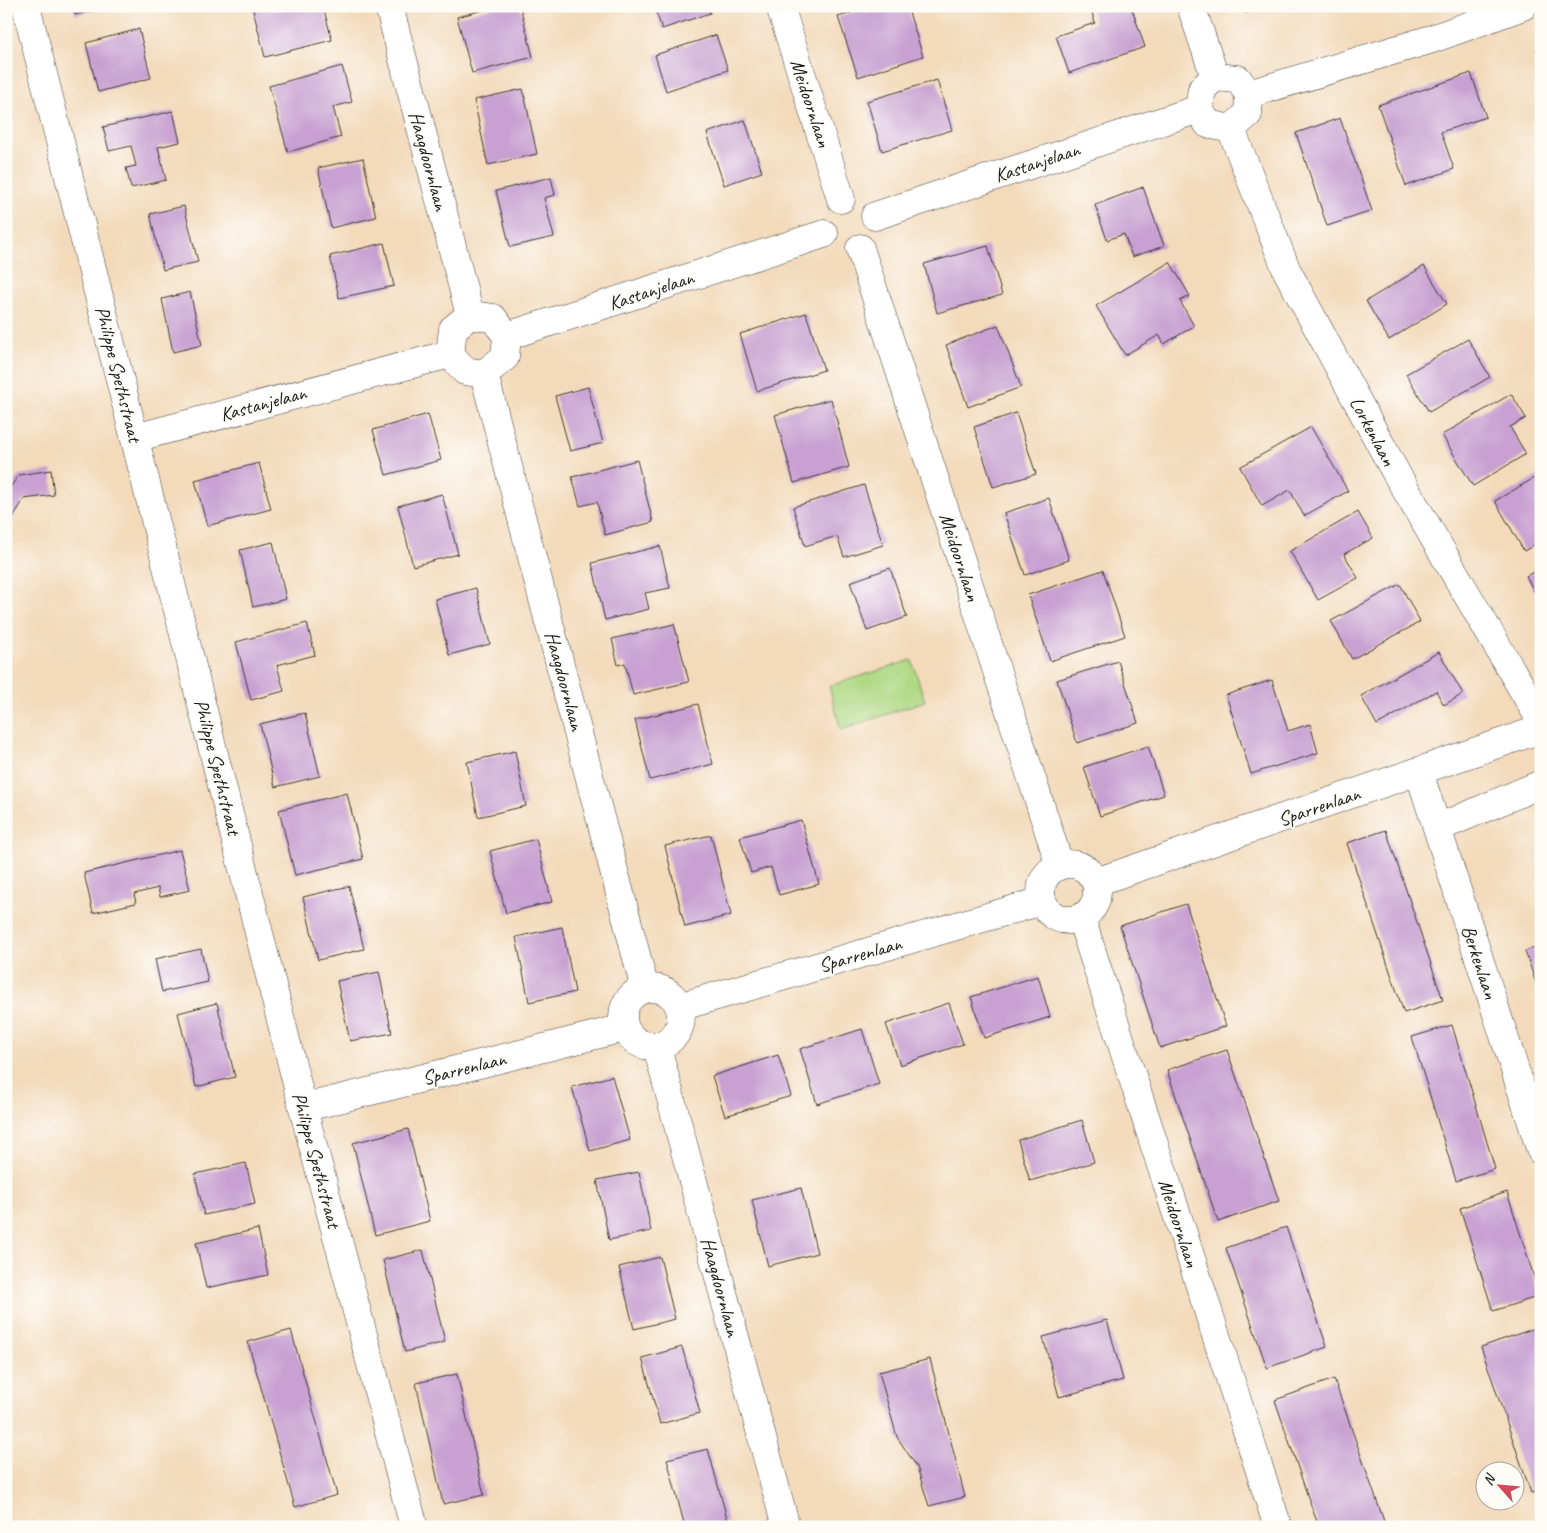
<svg xmlns="http://www.w3.org/2000/svg" width="1547" height="1533" viewBox="0 0 1547 1533" font-family="Caveat,sans-serif">
  <rect width="100%" height="100%" fill="#fdfcf7"/>
  <filter id="ink" filterUnits="userSpaceOnUse"><feTurbulence type="fractalNoise" baseFrequency=".02" numOctaves="2"/><feDisplacementMap in="SourceGraphic" scale="10" xChannelSelector="R" yChannelSelector="G"/><feConvolveMatrix kernelMatrix="1 2 1 2 8 2 1 2 1" color-interpolation-filters="sRGB"/></filter>
  <filter id="wash" filterUnits="userSpaceOnUse"><feTurbulence type="fractalNoise" baseFrequency=".0096" numOctaves="4" result="noise"/><feDisplacementMap in="SourceGraphic" scale="20" xChannelSelector="R" yChannelSelector="G"/><feGaussianBlur stdDeviation="1.12" result="paint"/><feColorMatrix in="noise" values="0 0 0 0 0 0 0 0 0 0 0 0 0 0 0 0 0 1.4 0 .05"/><feComposite in="paint" operator="in"/></filter>
  <g filter="url(#wash)">
    <rect width="100%" height="100%" fill="#f3dabb"/>
    <!-- green -->
    <path fill="#afd984" stroke="#667a50" d="M912,660l13,41 -84,29 -12,-44z"/>
    <g id="blocks">
      <!-- building -->
      <path fill="#c8a0d2" d="M73,6h35v1l-33,8z
        M252,6h71l9,34 -67,17z
        M498,6h22l13,51 -61,16 -15,-56z
        M654,6h54l2,7 -48,16z
        M872,6h35l16,50 -65,21 -20,-60z
        M1090,6h41l14,41 -76,26 -13,-37 39,-13z
        M1243,6h21v1l-18,6z
        M139,29l12,49 -53,14 -12,-49z
        M716,35l12,35 -62,21 -11,-36z
        M1541,47v14h-1l-4,-12z
        M342,66l10,36 -19,5 8,30 -53,15 -19,-66z
        M1471,73l15,44 -45,15 13,37 -48,17 -28,-81z
        M937,80l15,50 -70,21 -15,-50z
        M523,89l14,65 -49,11 -14,-65z
        M173,111l7,31 -22,5 8,33 -35,8 -5,-20 10,-2 -5,-20 -22,5 -6,-24z
        M1340,118l32,93 -45,15 -31,-93z
        M745,120l17,52 -38,13 -17,-52z
        M363,158l13,59 -45,11 -13,-60z
        M551,177l4,18 -11,3 10,39 -44,10 -14,-56z
        M1143,187l21,59 -32,11 -8,-23 -17,6 -12,-35z
        M184,206l14,56 -35,8 -13,-56z
        M384,243l10,43 -55,12 -9,-42z
        M988,246l14,49 -65,18 -13,-49z
        M1170,262l20,34 -10,5 14,25 -30,18 -5,-9 -34,20 -29,-49z
        M1424,266l23,38 -58,36 -23,-39z
        M190,292l12,53 -29,7 -11,-53z
        M806,313l18,57 -67,21 -17,-57z
        M998,325l23,62 -53,20 -22,-62z
        M1468,339l22,38 -61,35 -23,-38z
        M588,387l15,56 -33,8 -15,-55z
        M1511,394l15,24 -16,9 16,27 -53,32 -31,-51z
        M831,399l18,68 -55,16 -19,-68z
        M1016,413l20,61 -43,13 -19,-60z
        M428,414l13,46 -55,15 -13,-45z
        M1311,427l37,64 -44,25 -14,-26 -28,16 -22,-39z
        M637,460l16,62 -48,13 -8,-33 -17,4 -8,-29z
        M259,463l12,46 -64,17 -12,-46z
        M51,470l3,25 -30,4 -13,22 -5,-3v-31l3,2 10,-14z
        M1541,474v67l-17,10 -29,-50z
        M864,485l19,60 -39,12 -7,-21 -32,10 -12,-39z
        M442,494l16,60 -45,12 -15,-60z
        M1049,498l20,62 -44,15 -21,-62z
        M1358,512l15,26 -29,16 14,24 -40,22 -28,-49z
        M273,542l13,57 -33,8 -13,-57z
        M660,546l10,42 -25,5 4,16 -44,11 -13,-57z
        M890,568l17,49 -40,14 -17,-49z
        M1541,568v19l-7,4 -8,-15z
        M1103,570l22,66 -75,25 -22,-66z
        M1400,584l20,38 -68,37 -21,-38z
        M476,588l14,56 -41,11 -14,-56z
        M307,623l8,32 -38,10 7,26 -33,9 -15,-58z
        M674,624l15,58 -56,13 -8,-32 -7,2 -6,-26z
        M1439,652l24,42 -19,11 -8,-14 -59,34 -16,-29z
        M1118,661l20,62 -61,20 -20,-63z
        M1272,680l16,51 22,-7 8,29 -67,21 -25,-79z
        M698,704l15,60 -63,16 -15,-60z
        M305,713l15,63 -45,11 -15,-63z
        M1148,746l16,49 -64,21 -16,-49z
        M515,751l11,55 -48,11 -11,-55z
        M347,793l16,66 -68,16 -16,-65z
        M801,820l18,64 -40,11 -8,-28 -20,6 -11,-36z
        M1386,830l57,170 -39,13 -57,-170z
        M711,835l20,80 -46,12 -20,-81z
        M536,839l16,63 -46,11 -16,-62z
        M180,850l10,40 -30,7 -2,-9 -24,6 2,9 -43,10 -9,-40z
        M349,886l15,63 -46,11 -15,-63z
        M1186,904l40,122 -66,22 -40,-122z
        M562,927l13,65 -46,10 -13,-65z
        M1541,946v49h-1l-15,-44z
        M201,949l7,33 -46,10 -7,-33z
        M379,972l13,61 -42,8 -13,-60z
        M1038,976l12,41 -66,21 -13,-41z
        M217,1003l18,74 -39,10 -18,-74z
        M949,1003l14,41 -63,21 -14,-41z
        M1452,1025l43,144 -39,12 -44,-144z
        M862,1029l17,55 -62,20 -17,-55z
        M1227,1050l52,151 -61,21 -51,-152z
        M778,1055l13,41 -66,20 -13,-40z
        M612,1076l18,64 -40,11 -18,-64z
        M1082,1120l12,42 -64,19 -12,-41z
        M408,1129l22,92 -55,14 -22,-92z
        M246,1163l9,41 -51,11 -9,-41z
        M639,1172l12,59 -42,9 -12,-60z
        M801,1188l16,65 -49,13 -16,-66z
        M1507,1192l33,104 -47,15 -33,-103z
        M1286,1227l41,120 -60,21 -41,-120z
        M258,1229l10,46 -62,13 -10,-45z
        M423,1250l22,92 -40,10 -22,-92z
        M660,1257l15,62 -41,10 -15,-62z
        M1107,1320l16,60 -64,17 -16,-60z
        M1541,1326v164l-10,3 -50,-146z
        M291,1330l46,165 -42,12 -47,-165z
        M682,1347l18,66 -40,11 -18,-66z
        M930,1359l35,138 -36,9 -12,-39 -20,-30 -18,-65z
        M457,1374l27,121 -41,9 -27,-121z
        M1334,1379l18,51 34,97h-67l-9,-24 -35,-103z
        M708,1449l20,73 -16,5h-27l-18,-68z
        M339,1521l1,6h-22v-1z
        M494,1522l2,5h-19v-1z"/>
    </g>
  </g>
  <g filter="url(#ink)">
    <use href="#blocks" fill-opacity="0" stroke="#3c3834" stroke-width="1"/>
    <g fill="none" stroke-linecap="round" stroke-linejoin="round">
      <defs>
        <path id="street" d="M26,6l277,1102 111,419
          M389,6l81,309
          M780,6l61,193
          M1191,6l24,71
          M1215,77l23,2 11,15 -1,20 -17,15 -23,-5 -9,-15 3,-20z
          M1249,94l183,-55 91,-33
          M1231,129l56,142 109,202 145,248
          M875,216l324,-107
          M860,248l200,618
          M470,315l23,3 14,18 -2,21 -21,17 -19,-3 -15,-17 3,-25z
          M507,336l317,-102
          M484,374l161,615
          M135,438l315,-84
          M1419,772l122,379
          M1438,828l103,-44
          M1041 892a28 28 0 1 1 56 0a28 28 0 1 1-56 0Z
          M1096,882l445,-153
          M1081,918l197,609
          M623 1017a29 29 0 1 1 58 0a29 29 0 1 1-58 0Z
          M679,1007l363,-106
          M657,1047l129,480
          M303,1108l321,-80"/>
      </defs>
      <!-- street casing -->
      <use href="#street" stroke="#3c3834" stroke-width="29"/>
      <!-- street -->
      <use href="#street" stroke="#fff" stroke-width="28"/>
    </g>
  </g>
  <g text-anchor="middle" stroke-width="4" stroke-linejoin="round" paint-order="stroke">
    <!-- street labels -->
    <g font-size="20" fill="#1c1c1c" stroke="#fdfcf7">
      <text transform="translate(811 103) rotate(72)" y="7">Meidoornlaan</text>
      <text transform="translate(429 161) rotate(75)" y="7">Haagdoornlaan</text>
      <text transform="translate(1037 162) rotate(-18)" y="7">Kastanjelaan</text>
      <text transform="translate(651 290) rotate(-18)" y="7">Kastanjelaan</text>
      <text transform="translate(119 374) rotate(76)" y="7">Philippe Spethstraat</text>
      <text transform="translate(263 403) rotate(-15)" y="7">Kastanjelaan</text>
      <text transform="translate(1373 431) rotate(62)" y="7">Lorkenlaan</text>
      <text transform="translate(960 557) rotate(72)" y="7">Meidoornlaan</text>
      <text transform="translate(565 681) rotate(75)" y="7">Haagdoornlaan</text>
      <text transform="translate(218 767) rotate(76)" y="7">Philippe Spethstraat</text>
      <text transform="translate(1319 806) rotate(-19)" y="7">Sparrenlaan</text>
      <text transform="translate(860 954) rotate(-16)" y="7">Sparrenlaan</text>
      <text transform="translate(1480 962) rotate(72)" y="7">Berkenlaan</text>
      <text transform="translate(464 1068) rotate(-14)" y="7">Sparrenlaan</text>
      <text transform="translate(317 1160) rotate(75)" y="7">Philippe Spethstraat</text>
      <text transform="translate(1179 1223) rotate(72)" y="7">Meidoornlaan</text>
      <text transform="translate(721 1287) rotate(75)" y="7">Haagdoornlaan</text>
    </g>
  </g>
  <!-- margin -->
  <rect width="1547" height="1533" fill="none" stroke="#fdfcf7" stroke-width="25"/>
  <!-- north arrow -->
  <g transform="translate(1500 1486) rotate(297)"><circle r="24" fill="#fdfcf7" stroke="#a3a29f"/>
  <path d="M0-4L9 19L0 12L-9 19Z" fill="#d1495b"/>
  <text y="-8" font-size="14" font-weight="bold" text-anchor="middle" fill="#1c1c1c">N</text>
  </g>
</svg>
